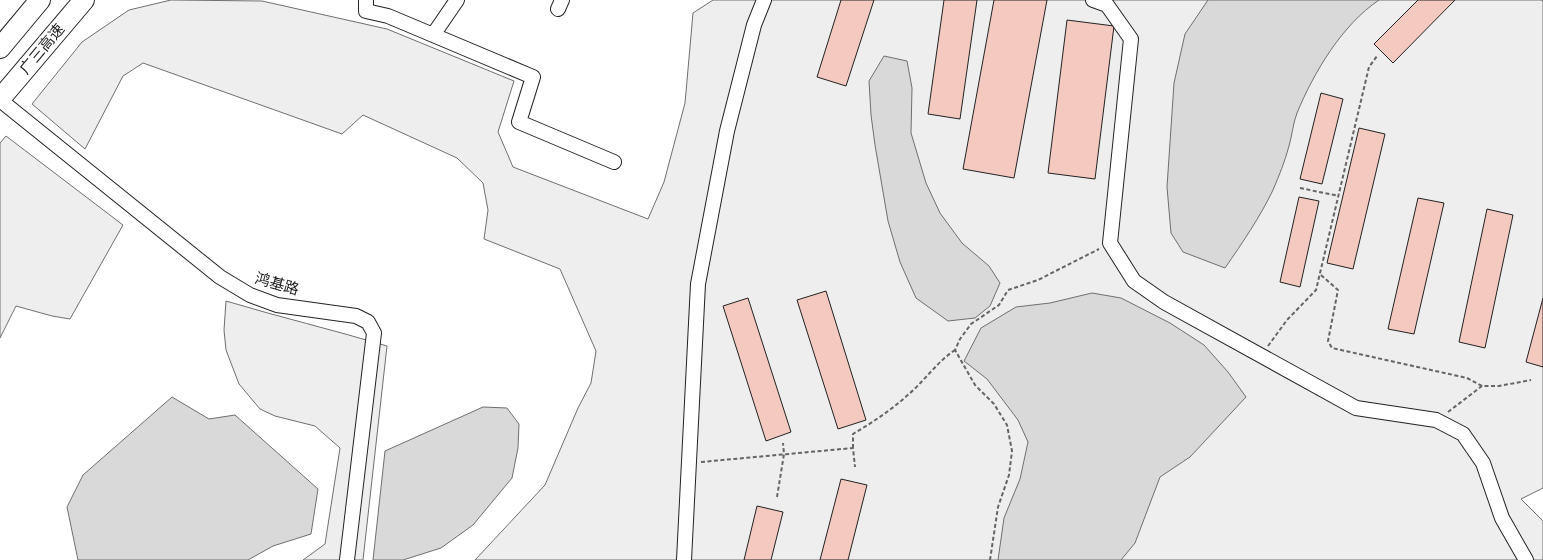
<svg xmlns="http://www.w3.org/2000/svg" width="1543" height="560" viewBox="0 0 1543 560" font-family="Jost,'Noto Sans SC',sans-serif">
  <rect width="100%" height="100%" fill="#fff"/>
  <!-- green -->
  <path fill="#eee" stroke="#6f6f6f" d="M171,0l91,1 125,28 127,52 -16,51 15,35 135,52 16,-37 21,-79 8,-90 20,-13h829l1,2v486l-22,11 22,22v39h-1068l70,-75 33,-77 13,-25 5,-32 -36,-82 -76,-30 4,-29 -5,-27 -26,-25 -94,-43 -21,19 -199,-71 -20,13 -38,73 -53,-45 50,-62 47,-32z
    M6,136l117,89 -53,94 -18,-3 -36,-10 -16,32v-195z
    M226,301c53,16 108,29 161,45l-24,214h-60l22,-16 15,-96 -25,-22 -40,-10 -15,-7 -21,-25 -13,-34 -2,-20z"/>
  <!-- water -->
  <path fill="#d9d9d9" stroke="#6f6f6f" d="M1208,0h171c-37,25 -65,72 -82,113 -4,10 -5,23 -8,33 -4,15 -10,30 -16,44 -13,27 -30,52 -48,78l-42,-16 -12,-19 -4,-46 7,-104 11,-49z
    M884,56l23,5 5,27 -1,45 15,50 14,30 22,30 27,23 11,17 -10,23 -15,12 -27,3 -32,-23 -16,-36 -12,-41 -13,-76 -4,-30 -2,-34z
    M1092,293l29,5 49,25 34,22 24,27 18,25 -56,60 -30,20 -25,66 -14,17h-123l6,-42 16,-39 8,-37 -10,-22 -31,-41 -23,-18 17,-33 35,-21 34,-4z
    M172,397l37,22 26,-4 83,74 -7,45 -38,12 -25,14h-170l-11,-53 16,-32z
    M483,407l24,1 12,16 -1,24 -6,30 -39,47 -32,23 -38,12h-30l12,-109z"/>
  <!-- building -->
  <path fill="#f3c9c0" stroke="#222" d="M841,0h33l-28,86 -29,-9z
    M944,0h33l-17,119 -32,-5z
    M994,0h53l-33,178 -51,-9z
    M1418,0h37l-62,63 -19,-19z
    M1067,20l47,6 -19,153 -47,-6z
    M1321,93l22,6 -21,85 -22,-5z
    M1359,128l26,6 -32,135 -26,-6z
    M1299,197l20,4 -19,86 -20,-5z
    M1418,198l26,5 -30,131 -26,-5z
    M1487,209l26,6 -28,133 -26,-6z
    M826,291l40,129 -28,9 -41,-129z
    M748,298l43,134 -25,9 -43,-135z
    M1543,298v69l-17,-5z
    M841,479l26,6 -19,75h-28z
    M757,506l26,6 -12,48h-27z"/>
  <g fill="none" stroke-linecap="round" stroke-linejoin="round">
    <defs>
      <path id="minor" d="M366,0v11l22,5 145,61 -14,45 95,40
        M1093,0l14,5 24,34 -21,204 24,38 30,21 192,106 80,12 27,14 20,29 19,55 24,42
        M558,9l4,-9
        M433,35l24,-35
        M0,100l220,177 30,18 27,10 79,11 12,6 6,11 -27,227
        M684,560l14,-276 29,-153 27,-106 10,-25"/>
      <path id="highway" d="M0,48l40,-48
        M0,99l84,-99"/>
    </defs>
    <!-- minor casing -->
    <use href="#minor" stroke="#222" stroke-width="16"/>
    <!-- highway casing -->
    <use href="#highway" stroke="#222" stroke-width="22"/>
    <!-- path -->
    <path stroke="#646464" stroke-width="2" stroke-dasharray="4 2.5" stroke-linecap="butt" d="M1300,188l39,8
      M1321,275l17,15 -10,51 4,7 135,30 15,8h17l32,-6
      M1268,346l19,-26 29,-30 53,-223 8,-11
      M1448,412l34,-26
      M853,448v-14c20,-12 40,-25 57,-41 16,-14 27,-31 45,-43
      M701,462l152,-14 2,19
      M777,497l7,-43 -1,-11
      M990,560l8,-53 11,-32 3,-24 -5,-26 -13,-21 -19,-19 -20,-35 5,-11 11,-15 28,-19 9,-15 30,-10 61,-31"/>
    <!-- minor -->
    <use href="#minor" stroke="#fff" stroke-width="14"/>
    <!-- highway -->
    <use href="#highway" stroke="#fff" stroke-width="20"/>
  </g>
  <g text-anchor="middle" stroke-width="4" stroke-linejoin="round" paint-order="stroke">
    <!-- street labels -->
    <g font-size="15" fill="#222" stroke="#fff">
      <text transform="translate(42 49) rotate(-50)" y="5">广三高速</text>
      <text transform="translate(277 284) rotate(16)" y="5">鸿基路</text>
    </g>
  </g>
</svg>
